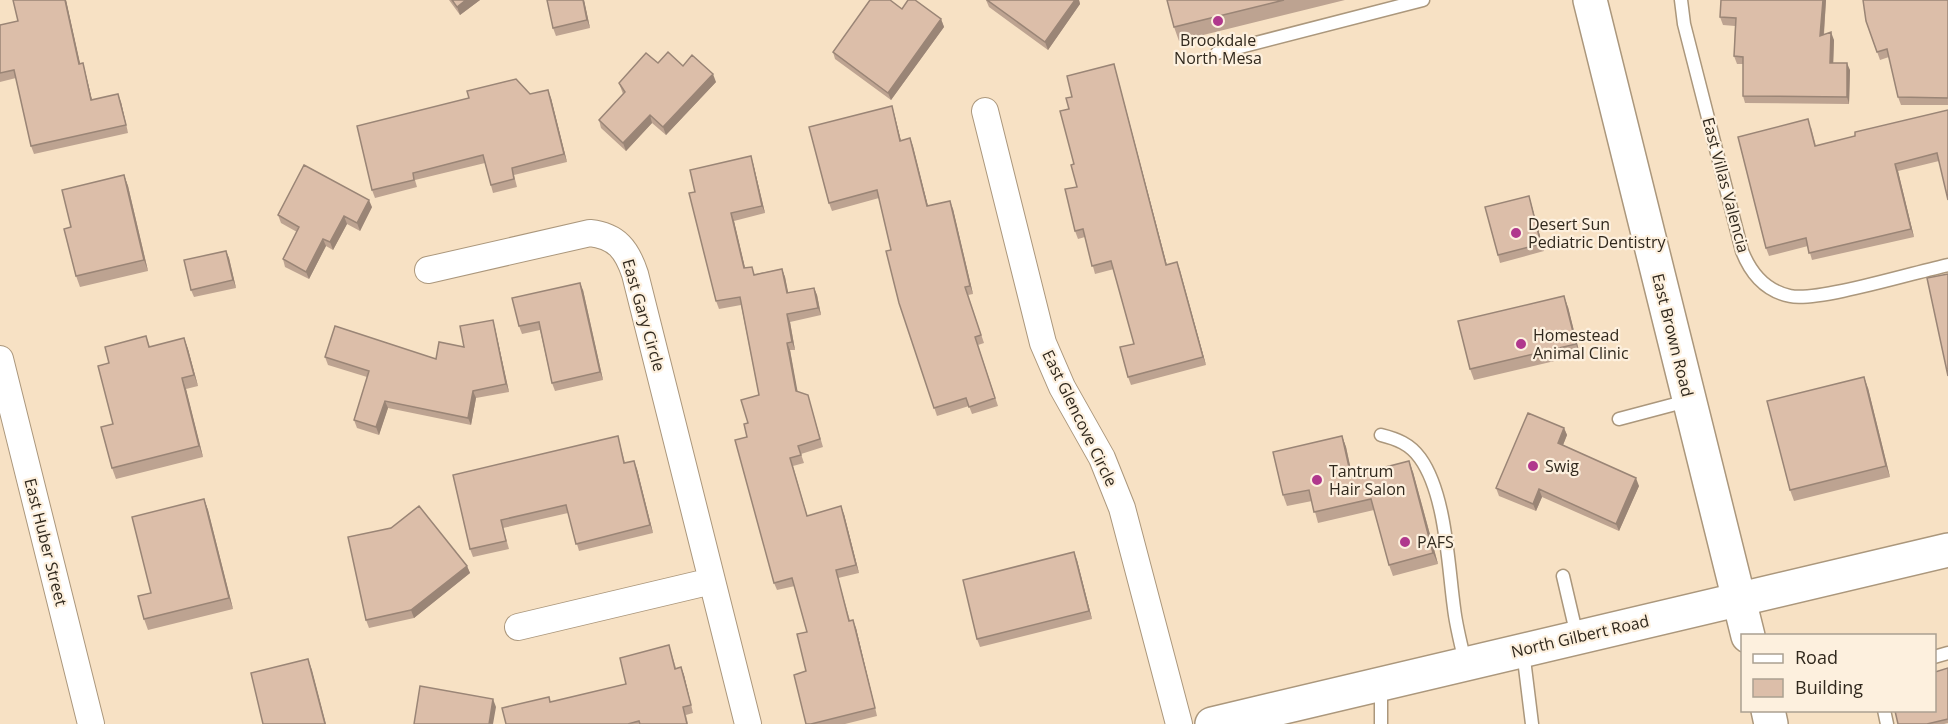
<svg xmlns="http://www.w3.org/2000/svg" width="1948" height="724" viewBox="0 0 1948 724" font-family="'Open Sans',sans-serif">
  <rect width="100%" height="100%" fill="#f7e1c4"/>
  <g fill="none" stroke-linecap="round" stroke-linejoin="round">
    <defs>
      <path id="lane" d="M1681,0l3,24 58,227c9,23 24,40 48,45 28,6 125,-24 158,-31
        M1217,53l206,-53
        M1619,419l68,-18
        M1381,435c16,4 29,9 39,23 26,36 28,107 34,150 2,18 7,36 11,54
        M1563,576l14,60
        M1523,651l9,73
        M1934,657l14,-4
        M1381,686v38
        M1884,710l3,14"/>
      <path id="street" d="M985,111l58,232 19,44 40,71 20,50 57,216
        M428,270l162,-37c27,3 37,17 45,41l113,450
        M0,359l91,365
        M518,627l194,-46"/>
      <path id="secondary" d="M1590,0l158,636
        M1768,710l3,14"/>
      <path id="primary" d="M1212,724l736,-174"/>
    </defs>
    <!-- lane casing -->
    <use href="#lane" stroke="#ab977c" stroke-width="15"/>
    <!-- street casing -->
    <use href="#street" stroke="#ab977c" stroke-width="28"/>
    <!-- secondary casing -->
    <use href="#secondary" stroke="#ab977c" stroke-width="36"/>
    <!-- primary casing -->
    <use href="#primary" stroke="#ab977c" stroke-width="36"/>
    <!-- lane -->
    <use href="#lane" stroke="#fff" stroke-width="12"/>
    <!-- street -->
    <use href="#street" stroke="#fff" stroke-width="26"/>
    <!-- secondary -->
    <use href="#secondary" stroke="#fff" stroke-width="33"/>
    <!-- primary -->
    <use href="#primary" stroke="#fff" stroke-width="33"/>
  </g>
  <!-- wall -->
  <path fill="#bda391" d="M13,0h53l14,64 5,7 7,29 29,2 7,31 -94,21 -3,-8 -15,-68 -16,4v-57l18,-4z
    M449,0h31l-20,15z
    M584,0l6,28 -34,8 -3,-8z
    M986,0h93l1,4 -32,46 -59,-43z
    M1167,0h178l-166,41 -5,-14z
    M1826,0l-2,35 10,5 -1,23 17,7 -1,34 -104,-1 -2,-7v-32h-6l-3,-8 1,-30 -12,-1 -3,-8z
    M1948,0v105h-47l-3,-8 -9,-40 -9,3 -14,-39z
    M902,9l39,10 3,8 -53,73 -56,-41 -2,-7z
    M658,63l25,3 33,16 -50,53 -14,-12 -26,28 -25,-23 -2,-8 24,-26 -4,-11z
    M1114,64l53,201 10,-3 29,103 -75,20 -3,-8 6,-33 -20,-75 -19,5 -10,-37 -7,2 -3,-8 2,-44 -8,-78 3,-12z
    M530,94l21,4 16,64 -53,13 3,12 -24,6 -8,-30 -70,17 2,7 -42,11 -3,-8z
    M1948,110l-9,51 -41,10 16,66 -102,23 -4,-14 -39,10 -3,-8 45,-121 5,19 39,-10z
    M894,113l7,28 9,-3 18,68 25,3 20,85 -5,1 16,48 -6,2 20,61 -26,8 -3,-8 -32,10 -38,-113 -8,-53 -12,-52 -47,13 -3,-8z
    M753,163l12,50 -31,8 11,47 10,6 27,-5 3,8 3,16 26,-5 3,7 4,20 -31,7 5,28h-5l7,42 13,11 13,44 -22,7 3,9 -11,3 14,49 37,-1 15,59 -21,5 12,43 6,7 21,88 -32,8h-39l1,-92 -12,-46 -18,4 -3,-7 -27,-146 1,-14 11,-28 -18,-90 -22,4 -3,-8 -21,-109z
    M124,175l4,11 20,85 -68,16 -4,-11 -5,-49z
    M1529,196l15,55 -44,12 -2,-8z
    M372,207l-12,24 -13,-7 -14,26 -7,-4 -17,33 -24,-12 -2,-8 14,-27 -16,-9 -3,-8z
    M226,251l3,7 7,30 -42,9 -3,-7z
    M583,290l20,90 -48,11 -3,-8 -12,-53 -18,4 -3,-8z
    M1568,307l12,48 -106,25 -4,-11z
    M495,328l14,64 -33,6 -5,27 -83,-17 -9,27 -22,-7 -3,-8 13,-43 -39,-12 -3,-8 111,2 28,-12z
    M146,336l4,11 34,-9 4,11 10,37 -12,3 17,68 -87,22 -4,-11 1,-44 -4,-61z
    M1868,388l22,89 -96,24 -4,-11z
    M1564,428l3,7 -4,10 76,41 -20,45 -77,-34 -6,14 -37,-15 -3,-8z
    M1342,436l4,11 6,29 61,-4 25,92 -45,12 -4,-11 -15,-55 -56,13 -6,-22 -25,5 -4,-11z
    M620,444l5,19 12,6 16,64 -74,18 -11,-38 -65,15 6,21 -36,8 -3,-8 -17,-74z
    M204,499l4,11 25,99 -85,21 -4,-11 7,-26z
    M391,528l76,38 3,7 -56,45 -45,10 -3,-8z
    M1077,560l15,59 -112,28 -3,-8z
    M669,645l7,23 5,-1 3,8 9,38 -7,2 2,9h-182l45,-22 75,-18z
    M1948,668v55l-4,1h-46z"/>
  <!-- shaded-wall -->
  <path fill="#9a8576" d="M65,0h1l16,72 -3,-8z
    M466,0h14l-20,15 -3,-8z
    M583,0h1l6,28 -3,-8z
    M1075,0h4l1,4 -32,46 -3,-8z
    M1823,0h3l-3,44 -3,-8z
    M941,19l3,8 -53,73 -3,-7z
    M1831,32l3,8 -1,30 -3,-7z
    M83,63l2,8 9,37 -3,-8z
    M1847,63l3,7 -1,34 -2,-7z
    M1114,64l2,8 53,201 -3,-8z
    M713,74l3,8 -50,53 -3,-8z
    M548,90l3,8 16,64 -3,-8z
    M118,94l3,8 7,31 -2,-8z
    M892,106l2,7 9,36 -3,-8z
    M650,115l2,8 -26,28 -3,-8z
    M910,138l3,8 17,68 -3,-8z
    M751,156l2,7 12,50 -3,-7z
    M1895,164l3,7 16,66 -3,-8z
    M124,175l4,11 20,85 -4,-11z
    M1529,196l2,7 13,48 -3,-7z
    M369,200l3,7 -12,24 -3,-8z
    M950,201l3,8 20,85 -3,-8z
    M731,213l3,8 13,55 -3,-8z
    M344,216l3,8 -14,26 -3,-8z
    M323,239l3,7 -17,33 -3,-7z
    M226,251l3,7 7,30 -3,-8z
    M1177,262l3,8 26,95 -3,-8z
    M782,269l3,8 5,24 -3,-8z
    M580,283l3,7 20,90 -3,-8z
    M814,288l3,7 4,20 -3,-7z
    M1564,296l4,11 12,48 -4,-11z
    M787,314l3,8 5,28 -3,-8z
    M493,320l2,8 14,64 -3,-8z
    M184,338l4,11 10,37 -4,-11z
    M787,343l3,7 9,49 -3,-8z
    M1864,377l4,11 22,89 -4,-11z
    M182,378l4,11 17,68 -4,-11z
    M473,391l3,7 -5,27 -3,-7z
    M385,401l3,7 -9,27 -3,-8z
    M1564,428l3,7 -6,15 -3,-7z
    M1342,436l4,11 9,41 -4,-12z
    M634,461l3,8 16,64 -3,-8z
    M1409,461l4,11 25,92 -5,-11z
    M1636,478l3,8 -20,45 -3,-7z
    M1539,489l3,8 -6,14 -3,-7z
    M204,499l4,11 25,99 -4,-11z
    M841,506l3,8 15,59 -3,-8z
    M1074,552l3,8 15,59 -3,-8z
    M467,566l3,7 -56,45 -3,-8z
    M853,620l3,8 21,88z
    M308,659l4,11 14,54h-1z
    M681,667l3,8 9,38 -2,-8z
    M493,699l3,8 -3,17h-4z"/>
  <!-- building -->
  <path fill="#dcbea9" stroke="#9a8576" stroke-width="1.5" d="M13,0h52l14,64 4,-1 8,37 27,-6 8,31 -95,21 -17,-76 -14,3v-48l18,-4z
    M452,0h14l-9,7z
    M547,0h36l4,20 -34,8z
    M870,0h20l12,9 6,-9h7l26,19 -53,74 -55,-41z
    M987,0h88l-30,42z
    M1167,0h117l-110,27z
    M1721,0h102l-3,36 11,-4 -1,31h17v34l-104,-1v-39l-9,-1 2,-38 -16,-1z
    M1863,0h85v98l-50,-1 -11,-48 -10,3 -11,-31z
    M668,52l15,14 9,-11 21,19 -50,53 -13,-12 -27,28 -24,-23 26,-28 -6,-9 27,-30 12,10z
    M1114,64l52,201 11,-3 26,95 -75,20 -8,-30 14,-3 -23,-83 -19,5 -9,-37 -8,2 -10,-42 12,-2 -6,-22 3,-1 -14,-53 9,-2 -3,-11 6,-1 -5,-21z
    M516,79l14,15 18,-4 16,64 -52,14 2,11 -23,6 -8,-30 -70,18 1,7 -42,10 -15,-64 112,-28 -2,-7z
    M892,106l8,35 10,-3 17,68 23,-5 20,85 -5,1 16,48 -6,2 20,61 -26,9 -3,-9 -32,10 -35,-105 -13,-52 5,-1 -14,-60 -48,13 -20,-76z
    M1948,110v90l-11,-47 -42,11 16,65 -102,24 -3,-15 -40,10 -28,-111 70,-18 7,27 40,-10v-4z
    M751,156l11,50 -31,7 13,55 8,-1 2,8 28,-6 5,24 27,-5 4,20 -31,6 5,28 -5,1 9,48 12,4 12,44 -22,7 3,9 -11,3 17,58 34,-10 15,59 -20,5 13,51 4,-1 22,88 -64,16h-5l-12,-49 12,-4 -9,-37 10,-2 -15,-54 -18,5 -39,-143 12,-3 -3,-13 4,-1 -7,-23 18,-5 -19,-98 -24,4 -27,-108 6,-1 -5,-22z
    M304,165l65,35 -12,23 -13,-7 -14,26 -7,-3 -17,33 -23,-13 16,-32 -21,-12z
    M124,175l20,85 -68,16 -12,-47 7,-2 -9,-37z
    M1529,196l12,48 -43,11 -13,-48z
    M226,251l7,29 -42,10 -7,-30z
    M1948,274v102l-21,-98z
    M580,283l20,89 -48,11 -13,-61 -20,4 -7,-28z
    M1564,296l12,48 -106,25 -12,-48z
    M493,320l13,64 -33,7 -5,27 -83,-17 -9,26 -22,-7 15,-49 -44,-14 10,-31 101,33 3,-17 25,5 -4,-21z
    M146,336l3,11 35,-9 10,37 -12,3 17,68 -87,22 -11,-41 12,-3 -15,-58 11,-3 -4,-16z
    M1864,377l22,89 -96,24 -23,-89z
    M1528,413l36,15 -6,15 78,35 -20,46 -77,-35 -6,15 -37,-16z
    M618,436l6,27 10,-2 16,64 -74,19 -10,-39 -65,15 5,21 -36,8 -17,-74z
    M1342,436l9,40 58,-15 24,92 -44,12 -18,-66 -57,13 -5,-22 -26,5 -10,-43z
    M204,499l25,99 -85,21 -6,-23 13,-3 -19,-76z
    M419,506l48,60 -56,44 -45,10 -18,-83 43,-9z
    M1074,552l15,59 -112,28 -14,-59z
    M669,645l6,24 6,-2 10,38 -8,2 4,17h-47l-1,-3 -11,3h-122l-4,-16 47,-11 1,5 76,-18 -6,-26z
    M308,659l17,65h-62l-12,-51z
    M1948,668v51l-21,5h-29l-3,-13h40v-39z
    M420,686l73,13 -4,25h-75z"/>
  <!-- markers -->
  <g fill="#b0388d" stroke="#fdf0de" stroke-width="2">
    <circle cx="1218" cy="21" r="6"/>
    <circle cx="1516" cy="233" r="6"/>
    <circle cx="1521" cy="344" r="6"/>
    <circle cx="1533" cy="466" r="6"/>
    <circle cx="1317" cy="480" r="6"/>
    <circle cx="1405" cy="542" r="6"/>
  </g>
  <g text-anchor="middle" stroke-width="4.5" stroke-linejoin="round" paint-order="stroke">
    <!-- poi labels -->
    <g font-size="16" fill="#30281d" stroke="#fdf0de" text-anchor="start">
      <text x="1218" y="46" text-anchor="middle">Brookdale<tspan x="1218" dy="18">North Mesa</tspan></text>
      <text x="1528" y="230">Desert Sun<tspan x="1528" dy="18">Pediatric Dentistry</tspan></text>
      <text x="1533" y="341">Homestead<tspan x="1533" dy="18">Animal Clinic</tspan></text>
      <text x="1545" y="472">Swig</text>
      <text x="1329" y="477">Tantrum<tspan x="1329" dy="18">Hair Salon</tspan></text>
      <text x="1417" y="548">PAFS</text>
    </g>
    <!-- street labels -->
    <g font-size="16" fill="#30281d" stroke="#fdf0de">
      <text transform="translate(1726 185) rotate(75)" y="6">East Villas Valencia</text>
      <text transform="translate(644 315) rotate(74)" y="6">East Gary Circle</text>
      <text transform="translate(1673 335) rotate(76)" y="6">East Brown Road</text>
      <text transform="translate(1080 418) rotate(64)" y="6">East Glencove Circle</text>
      <text transform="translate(46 542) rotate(76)" y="6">East Huber Street</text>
      <text transform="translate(1580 636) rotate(-13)" y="6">North Gilbert Road</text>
    </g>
  </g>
  <!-- legend -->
  <rect x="1741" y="634" width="195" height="78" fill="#fdf0de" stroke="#aba091" stroke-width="1.5"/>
  <rect x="1753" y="654" width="30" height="9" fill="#ffffff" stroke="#aba091" stroke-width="1.5"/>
  <text x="1795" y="664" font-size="18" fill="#30281d">Road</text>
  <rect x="1753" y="679" width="30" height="18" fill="#dcbea9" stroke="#aba091" stroke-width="1.5"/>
  <text x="1795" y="694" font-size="18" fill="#30281d">Building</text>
</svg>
